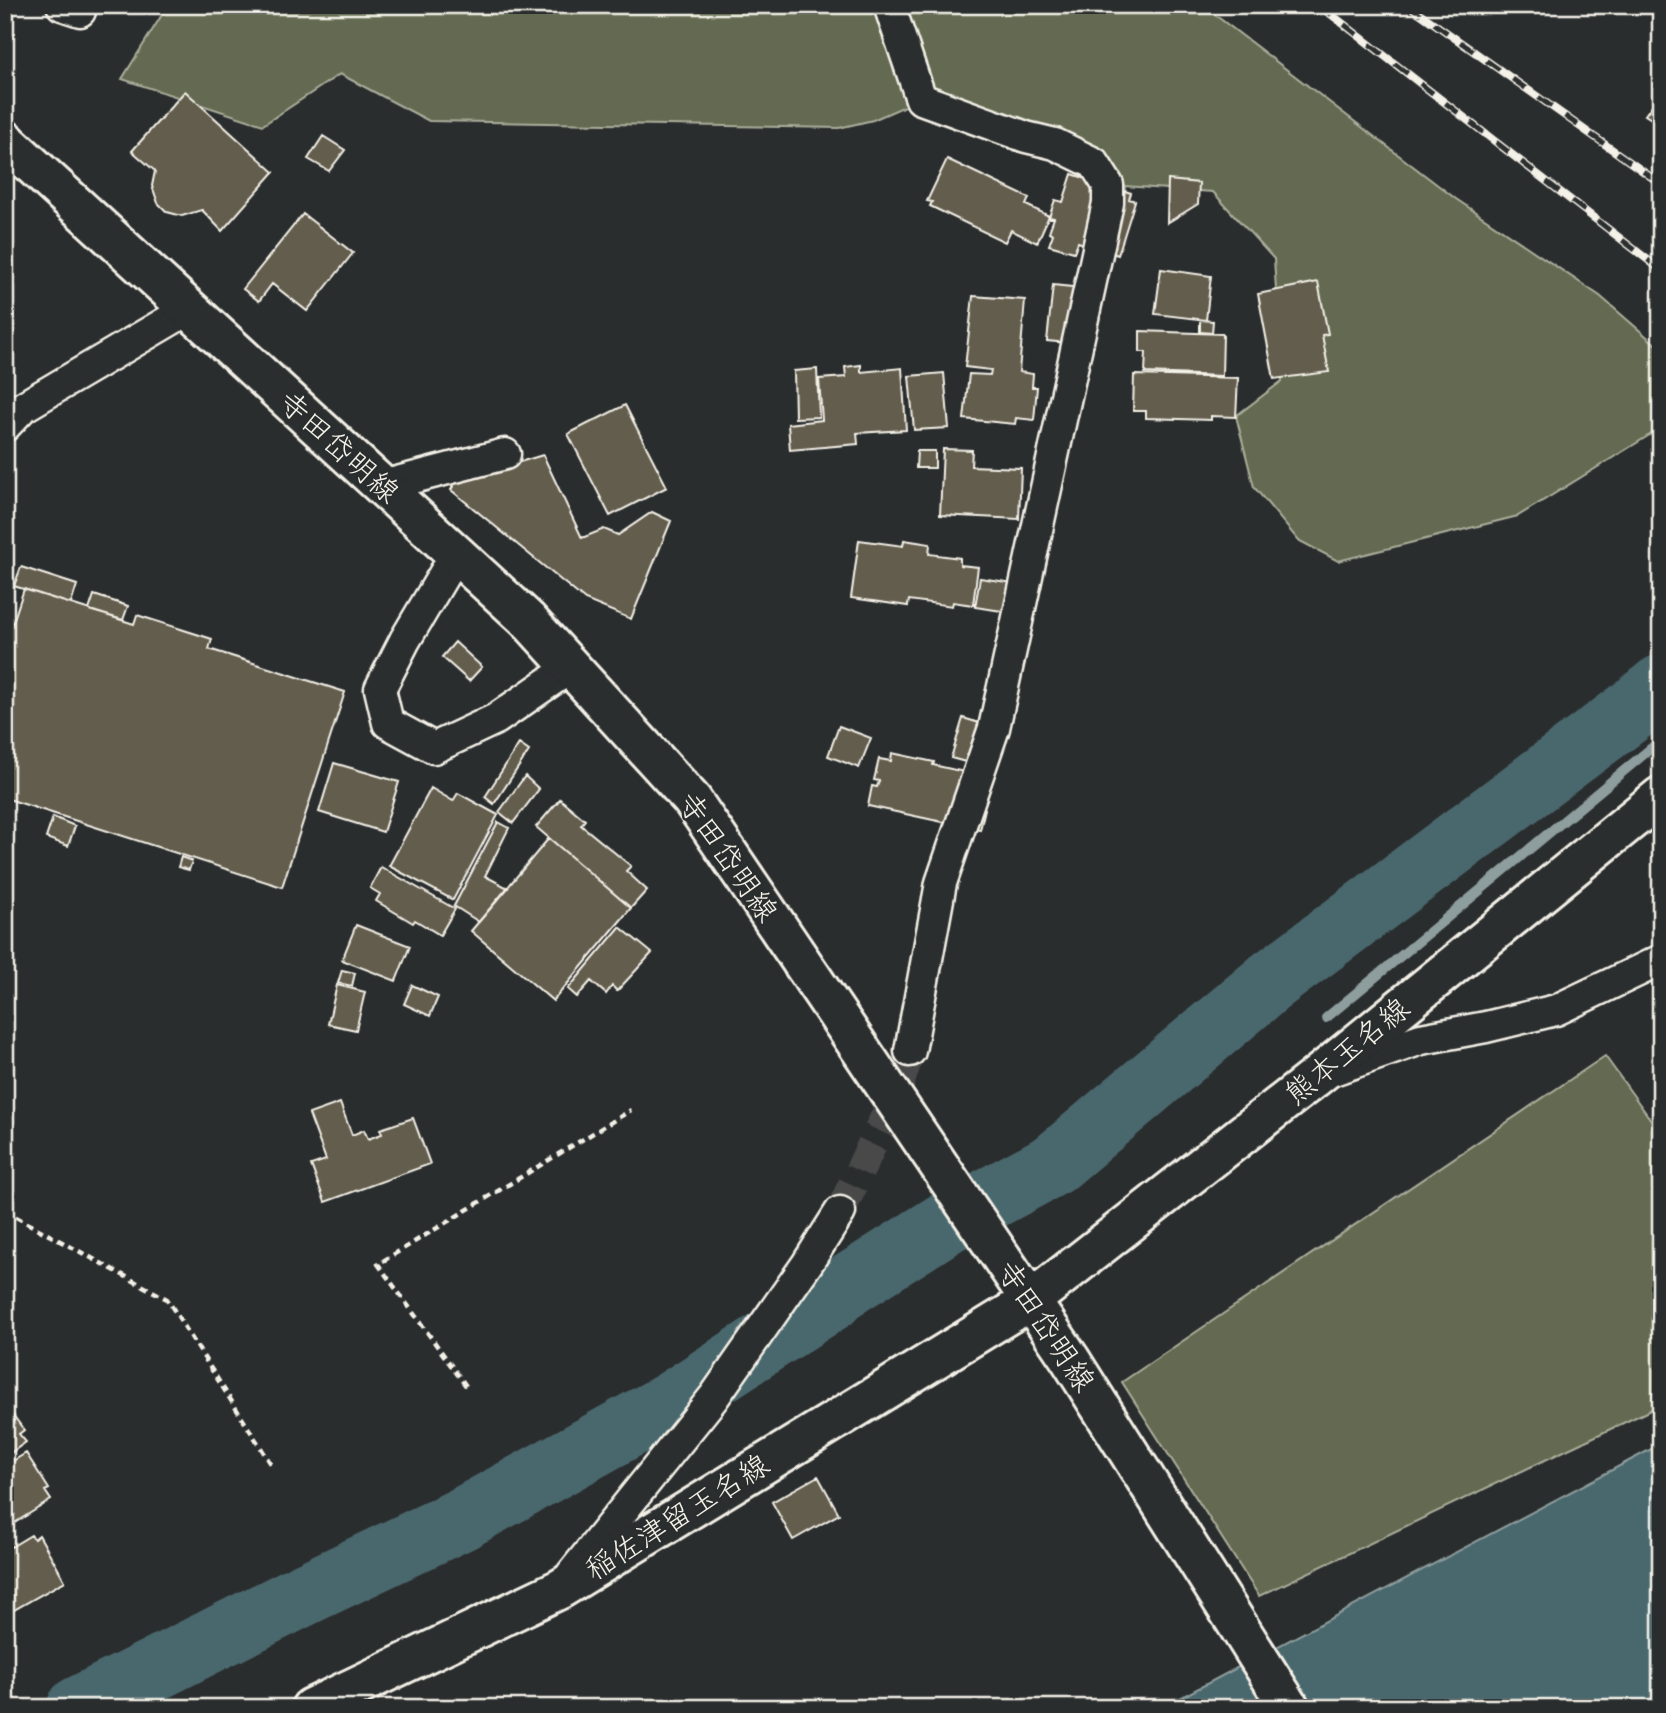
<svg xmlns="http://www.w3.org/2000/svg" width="1666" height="1713" viewBox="0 0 1666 1713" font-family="Caveat,'Klee One',sans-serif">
  <rect width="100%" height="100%" fill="#2a2d2e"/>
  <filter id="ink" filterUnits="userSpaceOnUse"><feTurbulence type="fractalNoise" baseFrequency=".0143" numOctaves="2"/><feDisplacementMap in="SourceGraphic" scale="14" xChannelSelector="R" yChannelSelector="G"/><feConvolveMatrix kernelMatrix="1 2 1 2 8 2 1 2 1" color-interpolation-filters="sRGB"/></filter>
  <g filter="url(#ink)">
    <!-- green -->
    <path fill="#646b51" stroke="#acae9c" stroke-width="2" d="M168,5h1034l254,194 144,97 61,53v79l-143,88 -180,45 -40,-21 -44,-53 -18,-71 46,-35 -8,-122 -61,-67 -105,-7 -43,-36 -144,-50 -48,21 -34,8 -410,-7 -89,-47 -77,51 -141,-46z
      M1605,1056l56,78v271l-402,191 -137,-214z"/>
    <!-- water -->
    <path fill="#4a676d" stroke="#8e9e9e" stroke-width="2" d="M1661,1444v264h-500z"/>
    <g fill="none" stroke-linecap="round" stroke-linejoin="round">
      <!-- stream -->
      <path stroke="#8e9e9e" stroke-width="10" d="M1326,1018l335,-278"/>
      <!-- river -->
      <path stroke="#4a676d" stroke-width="63" d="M78,1708l229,-115 155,-74 211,-117 159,-103 7,-8 110,-70 105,-57 217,-183 359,-269 31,-26"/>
    </g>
    <!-- building -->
    <path fill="#645d4d" stroke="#f4f1e8" stroke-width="2" d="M185,91l89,81 -52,59 -20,-21 -20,6 -15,-4 -9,-9 -6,-17 3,-15 -23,-20z
      M1661,93v32l-16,-10z
      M323,136l22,14 -16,21 -21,-12z
      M947,159l82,39 -3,7 23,11 -12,27 -26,-13 -6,12 -75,-36 2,-4 -5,-1z
      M1072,174l59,19 -2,6 6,2 -17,54 -40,-13 -4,10 -25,-7 4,-11 -4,-2 5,-14 -5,-1 6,-17 8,2z
      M1168,180l31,3 -1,21 -31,19z
      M303,214l50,39 -46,58 -35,-27 -13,17 -16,-12z
      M1161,269l50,7 -5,44 -51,-6z
      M1318,282l10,52 -6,1 7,37 -55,7 -16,-85z
      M1053,285l48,5 -11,55 -43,-4z
      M973,296l52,4 -6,72 14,2 -1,13h5l-3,33 -18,-2 -1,6 -51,-5 5,-45 21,1 1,-5 -26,-3z
      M1200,320l13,1 -1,12 -12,-1z
      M1140,331l83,3 -1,42 -77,-3 1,-21h-6z
      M861,365v7l41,-4 4,62 -49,3 1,11 -68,6 -2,-26 34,-4 -3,-41 27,-2 -1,-10z
      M817,369l2,48 -24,1 -1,-47z
      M944,373l5,55 -35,2 -5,-54z
      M1134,375l104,3 -2,39 -25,-1v4l-65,-2v-7h-13z
      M625,405l42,82 -57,29 -42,-82z
      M943,449l29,1 -1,16 50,2 -2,51 -79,-4z
      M917,451h18v17h-19z
      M543,455l39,83 22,-9 14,6 34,-23 19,9 -40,98 -46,-19 -134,-110 5,-9z
      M859,540l44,6 1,-6 26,4 -1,10 31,4v7l18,2 -5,38 -20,-3 -1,4 -43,-6 -1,6 -57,-8z
      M21,567l56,18 -6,19 -57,-18z
      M980,578l34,5 -5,29 -34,-5z
      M24,589l110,35 3,-9 75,24 -3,10 136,43 -63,195 -277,-89v-152z
      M94,595l34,11 -5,14 -34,-10z
      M455,642l27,25 -13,14 -27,-24z
      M963,718l43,13 -11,39 -44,-12z
      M839,726l32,12 -12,30 -31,-12z
      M519,744l10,7 -35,53 -9,-7z
      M892,753l42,9 -1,3 36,8 4,33 12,3 -5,21 -112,-24 4,-20 5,1 2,-6 -5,-1 5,-21 12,2z
      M334,763l65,19 -16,50 -64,-20z
      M525,776l14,13 -26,34 -14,-11z
      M431,788l22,13 5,-8 40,22 -45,85 -64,-34z
      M560,799l25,21 -4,5 50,41 -5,5 21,19 -16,18 -95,-81z
      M53,817l22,9 -7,20 -22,-8z
      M498,822l11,6 -24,48 23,12 -29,34 -25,-16z
      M549,838l82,70 -78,93 -82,-70z
      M181,857l11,4 -3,9 -11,-3z
      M381,867l74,42 -15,26 -25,-15 -2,3 -37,-22 4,-7 -10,-6z
      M356,925l54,21 -14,35 -54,-21z
      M620,927l32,26 -35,38 -5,-5 -6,8 -15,-13 -14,16 -9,-8z
      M342,970l13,3 -3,13 -14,-3z
      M337,985l28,7 -9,38 -28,-6z
      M412,985l26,12 -8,19 -26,-12z
      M340,1103l12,32 12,-5 4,9 14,-5 -2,-5 33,-11 17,46 -105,38 -14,-37 15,-5 -17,-46z
      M7,1407l17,23 -5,4 7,8 -21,15z
      M26,1453l23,36 -4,2 6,9 -46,29v-63z
      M818,1476l21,38 -46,26 -21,-38z
      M31,1535l3,4 5,-4 26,46 -60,34v-71l4,-2 2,5z"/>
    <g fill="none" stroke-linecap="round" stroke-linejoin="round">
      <!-- minor-tunnel -->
      <path stroke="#484a4a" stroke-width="30" stroke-dasharray="30 15" stroke-linecap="butt" d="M840,1212l56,-118 14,-43"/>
      <defs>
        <path id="minor" d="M62,5l18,6
          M889,5l32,94 105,38 29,7 39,19 14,22v18l-114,525 -53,155 -31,168
          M5,426l18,-19 166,-98
          M382,486l123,-32
          M456,554l-51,86 -25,49 8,34 46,25 62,-29 75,-52
          M1333,1070l88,-31 65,-12 70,-17 105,-50
          M572,1574l142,-177 93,-133 33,-52"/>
        <path id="secondary" d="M5,140l523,480 164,180 378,559 220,349
          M311,1708l249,-119 470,-288"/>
        <path id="primary" d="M1030,1301l287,-225 344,-280"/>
      </defs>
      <!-- minor casing -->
      <use href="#minor" stroke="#f4f1e8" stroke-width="35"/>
      <!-- secondary casing -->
      <use href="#secondary" stroke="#f4f1e8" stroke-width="44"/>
      <!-- primary casing -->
      <use href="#primary" stroke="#f4f1e8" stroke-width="44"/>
      <!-- path -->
      <path stroke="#f4f1e8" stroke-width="4.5" stroke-dasharray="7 5" stroke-linecap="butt" d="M5,870l6,-10
        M5,1211l162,88 106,168
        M466,1386l-88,-122 253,-154"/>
      <!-- minor -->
      <use href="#minor" stroke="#2a2d2e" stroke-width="30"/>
      <!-- secondary -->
      <use href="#secondary" stroke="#2a2d2e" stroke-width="38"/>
      <!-- primary -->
      <use href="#primary" stroke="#2a2d2e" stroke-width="38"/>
      <defs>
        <path id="rail" d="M1319,5l342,265
          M1408,5l253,179"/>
      </defs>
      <!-- rail casing -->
      <use href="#rail" stroke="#f4f1e8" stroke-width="8"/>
      <!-- rail -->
      <use href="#rail" stroke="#2a2d2e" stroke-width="5" stroke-dasharray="16" stroke-linecap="butt"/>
    </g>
  </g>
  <g text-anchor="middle" stroke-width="5" stroke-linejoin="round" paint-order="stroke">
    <!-- street labels -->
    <g font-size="30" fill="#f4f1e8" stroke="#2a2d2e">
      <text transform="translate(339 447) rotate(42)" y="10">寺田岱明線</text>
      <text transform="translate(728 857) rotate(55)" y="10">寺田岱明線</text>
      <text transform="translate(1347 1051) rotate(-39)" y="10">熊本玉名線</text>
      <text transform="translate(1046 1326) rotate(56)" y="10">寺田岱明線</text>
      <text transform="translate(677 1517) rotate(-32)" y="10">稲佐津留玉名線</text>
    </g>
  </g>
  <!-- margin -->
  <rect width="1666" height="1713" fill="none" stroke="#2a2d2e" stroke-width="28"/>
  <rect x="14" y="14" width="1638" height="1685" fill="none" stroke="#f4f1e8" stroke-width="2.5" filter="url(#ink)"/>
</svg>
